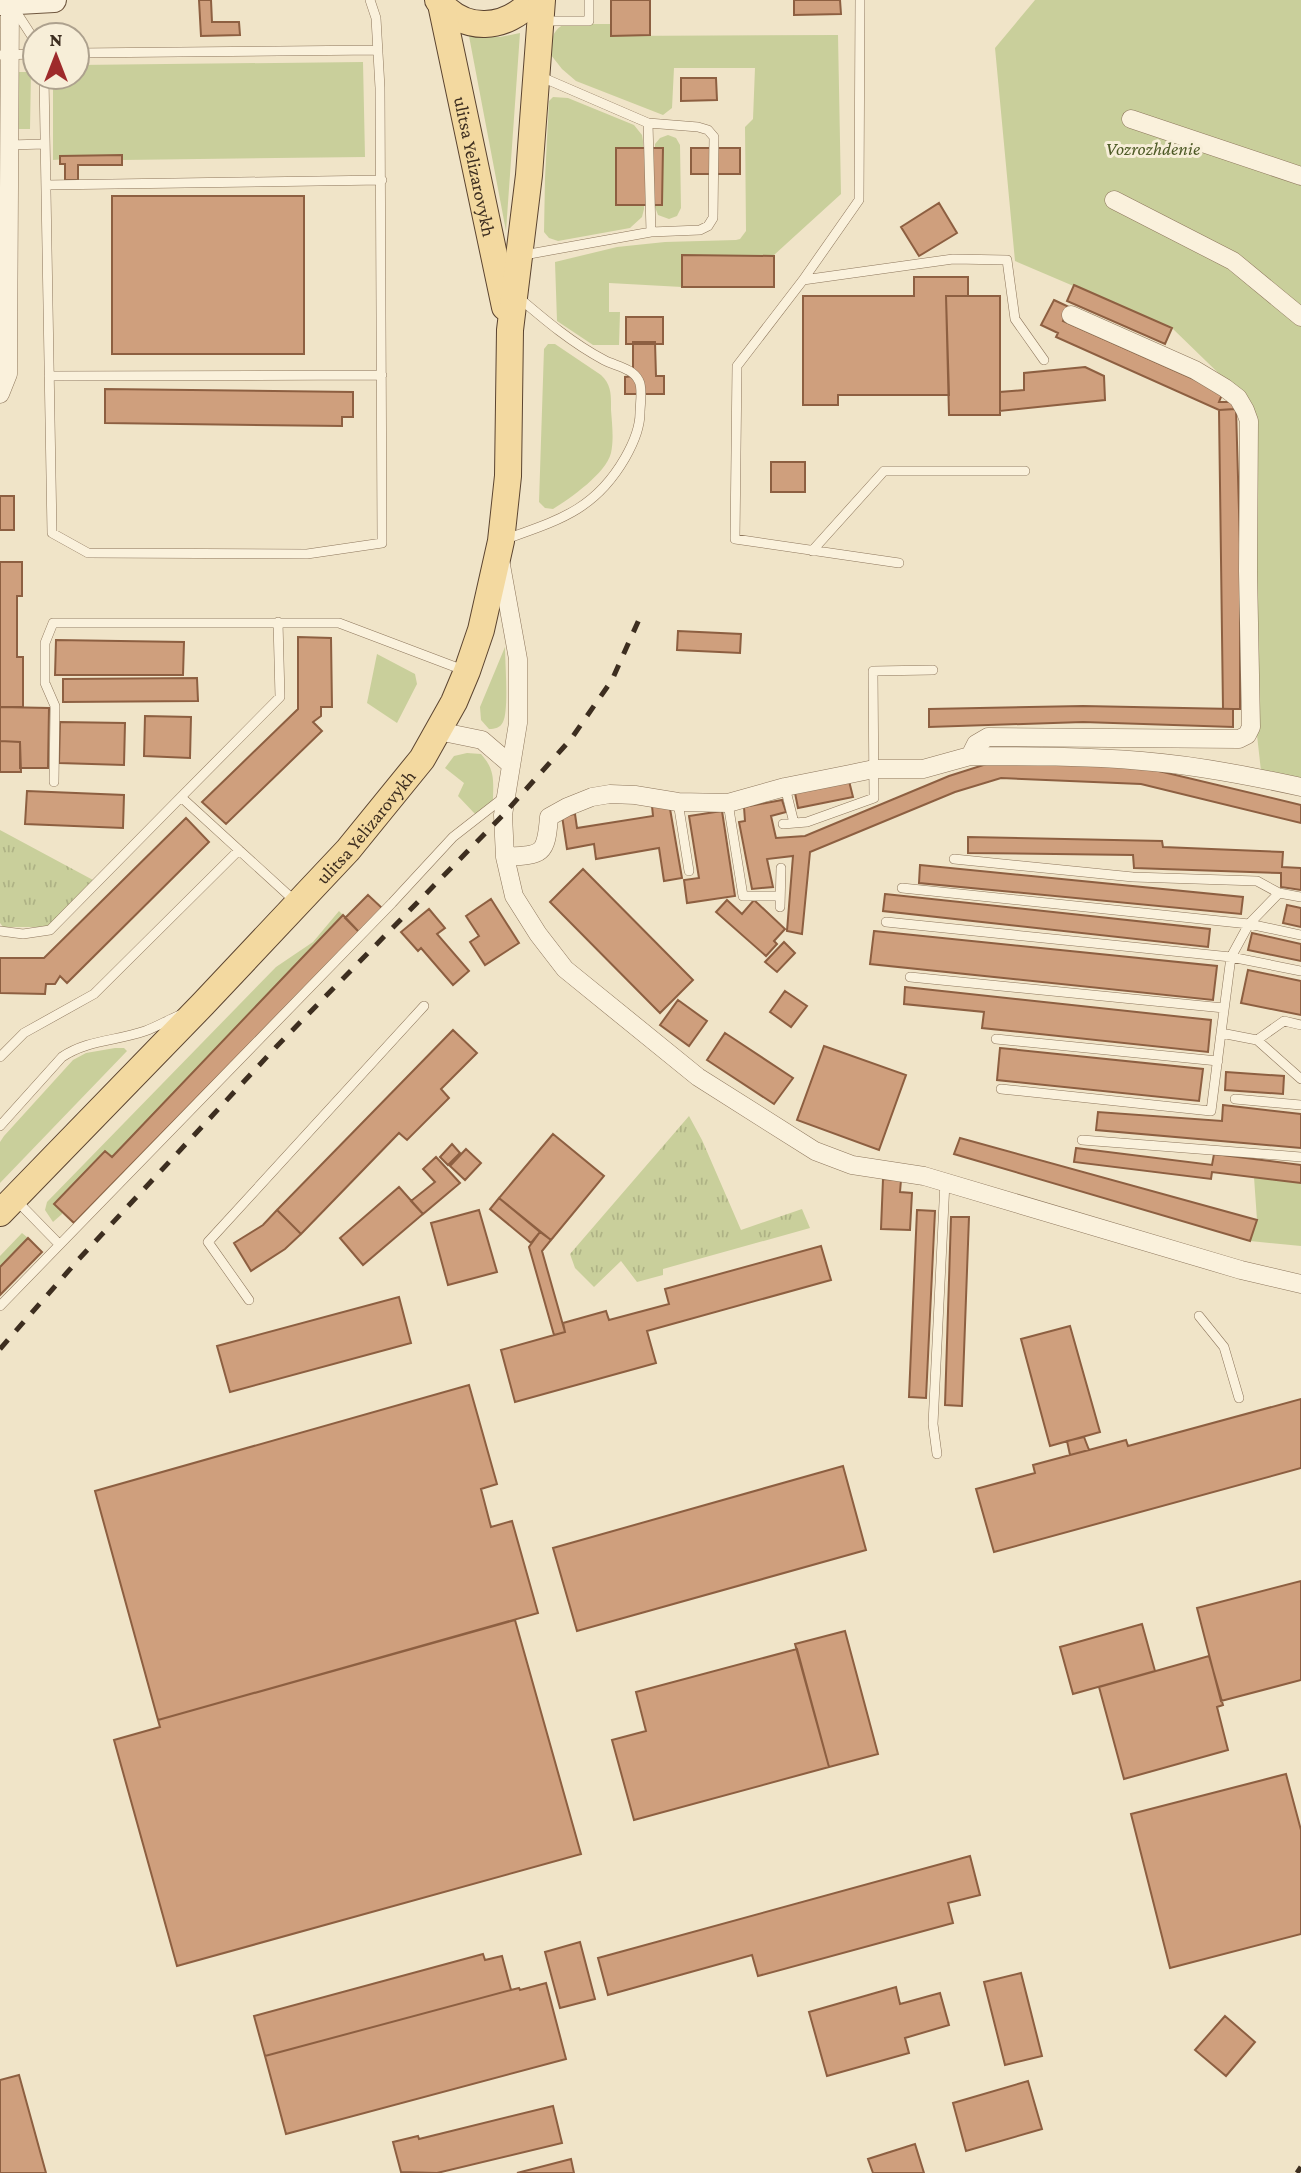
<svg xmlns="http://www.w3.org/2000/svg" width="1301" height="2173" viewBox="0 0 1301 2173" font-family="'Crimson Pro',serif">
  <defs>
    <pattern id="park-tufts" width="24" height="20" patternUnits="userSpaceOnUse" patternTransform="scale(1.75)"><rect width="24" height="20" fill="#c9cf9b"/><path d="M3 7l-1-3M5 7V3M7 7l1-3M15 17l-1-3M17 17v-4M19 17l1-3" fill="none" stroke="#aeb285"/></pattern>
  </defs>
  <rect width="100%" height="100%" fill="#f0e4c8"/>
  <!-- green -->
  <path fill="#c9cf9b" d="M1035,0h266v779l-40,-8 -5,-45 -15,-331 -69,-67 -157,-67 -20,-213z
    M564,24h47l1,12 226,-1 3,159 -67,61h-92v32l-73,-4v29h11l-1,33h-26l-36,-24 -2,-59 62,-15 48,-5 71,-2 4,-1 6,-8 -1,-104 8,-8 2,-51h-81l-2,40 -9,7 -87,-34 -14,-12 -11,-14c2,-16 -1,-22 13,-31z
    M520,33l-14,198 -37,-195 31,1z
    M363,62l2,95 -243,3v-5l-69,5v-83h24v-12z
    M17,72h14l-1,57h-14z
    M553,97l15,1 66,27 8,10 1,6 1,68 -2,8 -12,11 -72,13 -9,-3 -5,-6 1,-54 4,-77z
    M668,135l8,3 4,7 1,63 -4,8 -8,3 -11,-4 -3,-8v-63l5,-6z
    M548,344h7l46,31c11,10 10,21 10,35 1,13 3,30 0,43 -5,20 -40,45 -58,56l-8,-1 -6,-6 5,-153z
    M505,647c0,15 4,64 -2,75 -3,6 -8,7 -14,7l-8,-9 -1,-13z
    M377,654l38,20 2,10 -20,39 -30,-20z
    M467,753l14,1c15,17 12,27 12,49l-17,12 -18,-19 6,-13 -19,-15 9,-12z
    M339,911l4,4 -231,242 -7,-6 -43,60v3l-9,8 -8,-12 2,-8 229,-235 37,-25z
    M115,1048h9l3,3 -127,132v-41l4,-6 69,-76 13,-7z
    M1254,1177l47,6v63l-51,-5 7,-21z
    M22,1233l6,5 -28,29v-11z"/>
  <!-- park -->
  <path fill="url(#park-tufts)" d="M0,830l93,50 -45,47h-45l-3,-4z
    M689,1116l13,24 39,90 61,-21 8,19 -147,41v6l-26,7 -16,-21 -27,26 -19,-19 -5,-14z"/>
  <!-- building -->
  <path fill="#cf9f7d" stroke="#8d5f41" stroke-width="2" d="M199,0h12l1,22h27l1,13 -39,1z
    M611,0h39v35l-39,1z
    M794,0h46l1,14 -47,1z
    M681,78h35l1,22 -36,1z
    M616,148h47l-1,57h-46z
    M691,148h49v26h-49z
    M122,155v10h-44v15h-13v-16h-5v-8z
    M112,196h192v158h-192z
    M939,203l18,30 -38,23 -18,-29z
    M682,255l92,1v31h-92z
    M914,277h54v19h-22l3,99h-111v10h-35v-109h111z
    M1074,285l98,43 -7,16 -98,-43z
    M946,296h54v119h-51z
    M1054,300l15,7 -6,14 160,71 -4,10h15v7l-15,1 -163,-73 2,-4 -17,-8z
    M626,317h37v27h-37z
    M633,342h22l1,34h8v18h-39v-17l8,-1z
    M1085,367l19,9 1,24 -105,11v-19l24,-2v-17z
    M105,389l248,3v25h-11v9l-237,-3z
    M1236,409l4,135v165h-17l-4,-299z
    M771,462h34v30h-34z
    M0,496h14v34h-14z
    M0,562h22v34h-5v61h6v50h-23z
    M678,631l63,3 -1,19 -63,-3z
    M298,637l33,1 1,69h-11v9l-8,6 9,9 -96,93 -24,-22 96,-93z
    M56,640l128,2 -1,33h-128z
    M197,678l1,23 -135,1v-23z
    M1083,706l150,3v18l-150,-5 -154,5v-18z
    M0,707l49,1 -1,60h-28v-26l-20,-1z
    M145,716l46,1 -1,41 -46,-2z
    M60,722l65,1 -1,42 -65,-2z
    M0,741l20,1 1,30h-21z
    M996,761l146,6 159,38v18l-160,-39 -140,-6 -46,14 -145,60 -8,82 -15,-3 6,-75 -26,3 6,28 -21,2 -13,-67 6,-1 -1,-14 38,-7 4,12 -15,4 5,22 29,-2 144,-60z
    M849,781l4,16 -55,11 -3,-15z
    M27,791l97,4 -1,33 -98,-4z
    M669,803l13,75 -18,3 -5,-33 -63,11 -2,-15 -27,5 -5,-33 13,-2 2,14 76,-12 -1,-10z
    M722,811l13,85 -48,7 -3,-23 15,-2 -10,-62z
    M186,818l23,24 -142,141 -7,-7 -5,8h-9l-1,10 -45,-1v-35h44z
    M968,837l194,4 1,6 120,5 -1,15 19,1v22l-20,-3v-14l-147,-5 -1,-13 -165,-2z
    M920,865l323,32 -2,17 -322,-31z
    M583,869l110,111 -33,33 -110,-111z
    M885,894l325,35 -2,18 -325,-36z
    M368,895l15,14 -24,23 -14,-14z
    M491,899l28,44 -34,22 -15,-23 9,-6 -13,-20z
    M727,900l15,14 12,-14 31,29 -11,12 3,3 -11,12 -50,-44z
    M1287,905l14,3v19l-18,-4z
    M429,909l16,19 -8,6 32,37 -16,14 -32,-37 -3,3 -17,-19z
    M343,915l16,17 -285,291 -20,-19 51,-53 7,6z
    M874,931l343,35 -4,34 -343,-36z
    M1252,933l49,11v17l-53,-11z
    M784,942l11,11 -18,19 -12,-10z
    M1248,970l53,11v34l-60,-12z
    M905,987l306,33 -3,32 -226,-24 2,-16 -80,-8z
    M785,991l22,15 -16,21 -21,-15z
    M678,1000l29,21 -18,25 -29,-21z
    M453,1030l24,23 -36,36 8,9 -42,42 -8,-7 -98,101 -24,-24z
    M725,1033l68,45 -19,26 -67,-44z
    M824,1046l82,29 -27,75 -82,-30z
    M1000,1048l203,21 -4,32 -202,-21z
    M1226,1072l58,4 -1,18 -58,-4z
    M1223,1105l78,9v34l-205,-18 2,-18 124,9z
    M553,1134l51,42 -53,64 -52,-42z
    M960,1138l297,82 -7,21 -296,-87z
    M452,1144l8,9 -12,12 -8,-8z
    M1076,1148l136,17 2,-11 87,11v18l-89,-11 -1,7 -137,-17z
    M466,1149l15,14 -16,17 -15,-14z
    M436,1157l24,26 -37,31 -12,-13 24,-19 -12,-13z
    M883,1179l18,1 -1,12 12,1 -2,37 -29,-1z
    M399,1187l24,27 -60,51 -23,-27z
    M499,1198l41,34 -9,11 -41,-34z
    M277,1210l24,24 -16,15 -34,22 -17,-28 29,-18z
    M479,1210l18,62 -49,13 -17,-62z
    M917,1210l18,1 -9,187 -17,-1z
    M951,1217h18l-7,189 -17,-1z
    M540,1232l11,8 -9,11 23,81 -11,3 -25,-88z
    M28,1238l14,14 -42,43v-28z
    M821,1246l10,34 -184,51 9,32 -141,39 -14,-52 64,-18 -2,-9 43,-12 3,9 60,-16 -4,-15z
    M399,1297l12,46 -181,49 -13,-46z
    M1070,1326l30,106 -50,14 -29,-107z
    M469,1385l28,99 -16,5 10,38 21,-6 26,92 -380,107 -63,-229z
    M1301,1399v69l-307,84 -18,-63 59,-16 -2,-8 93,-25 2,6z
    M1084,1437l5,13 -19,5 -3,-14z
    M843,1466l23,84 -289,81 -24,-83z
    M1301,1581v99l-80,21 -24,-93z
    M515,1620l66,234 -404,112 -63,-226 46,-13 -2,-7z
    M1142,1624l13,47 -82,23 -13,-47z
    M845,1631l33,123 -49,13 -34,-123z
    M797,1649l32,118 -195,53 -22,-80 34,-9 -10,-39z
    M1209,1656l14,49 -6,2 11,43 -104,29 -25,-92z
    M1286,1774l15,56v104l-131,34 -39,-154z
    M970,1856l10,39 -32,8 5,20 -195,53 -6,-21 -144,40 -10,-37z
    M580,1942l15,57 -35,9 -15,-56z
    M483,1954l2,6 17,-4 9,34 -246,66 -11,-40z
    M1021,1973l21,83 -37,9 -21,-83z
    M546,1983l20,76 -280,75 -21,-78 246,-66 8,-2 1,2z
    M896,1987l4,17 40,-11 9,32 -44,13 4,15 -82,23 -18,-64z
    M1225,2016l30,26 -29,34 -31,-26z
    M19,2075l27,98h-46v-93z
    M1028,2081l14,48 -76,22 -13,-48z
    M553,2106l9,37 -125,30 -36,-1 -8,-30 25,-6 1,3z
    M915,2144l9,29h-51l-5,-14z
    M571,2159l3,14h-57z"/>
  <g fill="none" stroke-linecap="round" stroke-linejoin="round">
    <defs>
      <path id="lane" d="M860,0l-1,200 -56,80 -66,86 -2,173 164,24
        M13,7l22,34
        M542,21h47v-21
        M77,53l301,-3
        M0,55l35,-1
        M44,77l8,456 36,20 219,1 75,-11 -2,-455 -4,-70 -6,-18
        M648,123l3,109
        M9,145l36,-1
        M46,185l336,-5
        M524,255l127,-23 49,-2 8,-4 5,-8 1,-81 -6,-7 -10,-3 -50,-4 -109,-47
        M803,280l150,-21 54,1 8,59 29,41
        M49,376l333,-1
        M506,539c53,-19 89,-29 119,-81 8,-14 15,-29 15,-45 0,-9 3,-24 -1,-32 -6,-13 -24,-15 -35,-21 -32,-17 -59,-40 -86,-63
        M812,551l72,-80h141
        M54,782l1,-76 -10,-23v-40l8,-20h286l127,48
        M785,787l9,36
        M181,797l99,-100 -2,-75
        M678,802l11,69
        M728,803l15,93h37
        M783,824l24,-2 67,-24 -1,-127 60,-1
        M954,859l179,18 124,4 22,12 22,4
        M902,888l347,36 52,11
        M1279,893l-30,31 -18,33 -10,76 36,7 44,39
        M780,907l1,-39
        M886,922l345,35 70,14
        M0,931l23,3 27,-4 131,-133 116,106
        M910,977l314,31
        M996,1039l222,22
        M1257,1040l27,-19 17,4
        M0,1057l24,-24 70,-39 145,-144
        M1001,1089l210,22 10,-78
        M1235,1099l66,6
        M0,1126l62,-69c25,-17 54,-16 83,-26 11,-4 23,-11 35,-16
        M1082,1140l219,17
        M16,1200l43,44
        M249,1300l-41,-58 216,-236
        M0,1306l392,-403 61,-66 50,-39
        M1199,1316l25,31 15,51
        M937,1454l-4,-30 12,-242"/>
      <path id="street" d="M1131,119l170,57
        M1114,200l119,61 68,56
        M0,394l8,-20 2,-372
        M501,565l17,94v64l-15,92 2,42 9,39 24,38 27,35 133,108 117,74 37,14 72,11 317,94 60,14
        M438,731l44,9 28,24
        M970,756c57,0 115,0 172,5 51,4 109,15 159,26
        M505,857c38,-2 41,-2 44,-40l18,-10 25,-10 18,-3 25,1 43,7 50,1 57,-16 65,-13 24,-5h49l47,-13 6,-12 12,-7 251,2 8,-4 4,-8 -3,-156 1,-150 -4,-11 -7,-12 -13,-10 -30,-18 -124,-55"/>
      <path id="secondary" d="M0,3l54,-3"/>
      <g id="primary">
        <path d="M438,0c26,34 68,30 95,0"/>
        <path id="s1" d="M441,4l64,303"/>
        <path id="s2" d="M0,1213l203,-209 145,-154 74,-91 32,-57 13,-31 14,-41 20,-89 7,-65 2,-146 19,-155 13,-175"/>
      </g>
    </defs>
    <!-- lane casing -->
    <use href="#lane" stroke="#8d765c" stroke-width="10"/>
    <!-- street casing -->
    <use href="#street" stroke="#8d765c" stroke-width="19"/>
    <!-- secondary casing -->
    <use href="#secondary" stroke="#6f573f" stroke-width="26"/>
    <!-- primary casing -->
    <use href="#primary" stroke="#5b4430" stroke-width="28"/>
    <!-- lane -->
    <use href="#lane" stroke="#faf1dc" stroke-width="9"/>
    <!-- street -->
    <use href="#street" stroke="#faf1dc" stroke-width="18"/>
    <!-- secondary -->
    <use href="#secondary" stroke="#faf1dc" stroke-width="24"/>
    <!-- primary -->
    <use href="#primary" stroke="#f3d9a0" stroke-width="26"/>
    <!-- rail -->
    <path stroke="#3d2e20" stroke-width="5" stroke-dasharray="12 12" stroke-linecap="butt" d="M0,1349l78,-89 199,-214 226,-231 68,-76 41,-59 29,-65
      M1297,2173l4,-6"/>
  </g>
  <g text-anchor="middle" stroke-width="6" stroke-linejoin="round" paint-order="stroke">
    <!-- park labels -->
    <g font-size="19" font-style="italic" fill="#4d5a26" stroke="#f7eed8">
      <text x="1153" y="155">Vozrozhdenie</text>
    </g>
    <!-- street labels -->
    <g font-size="19" fill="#3d2e20" stroke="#f7eed8">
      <text dy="7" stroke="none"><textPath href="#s1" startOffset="166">ulitsa Yelizarovykh</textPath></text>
      <text dy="7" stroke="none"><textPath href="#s2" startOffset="532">ulitsa Yelizarovykh</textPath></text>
    </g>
  </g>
  <!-- north arrow -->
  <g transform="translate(56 56)"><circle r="33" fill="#f7eed8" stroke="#ada18e" stroke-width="2"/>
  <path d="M0-5L12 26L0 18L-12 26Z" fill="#9e2a2b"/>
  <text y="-10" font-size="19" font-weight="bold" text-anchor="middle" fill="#3d2e20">N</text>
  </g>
</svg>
